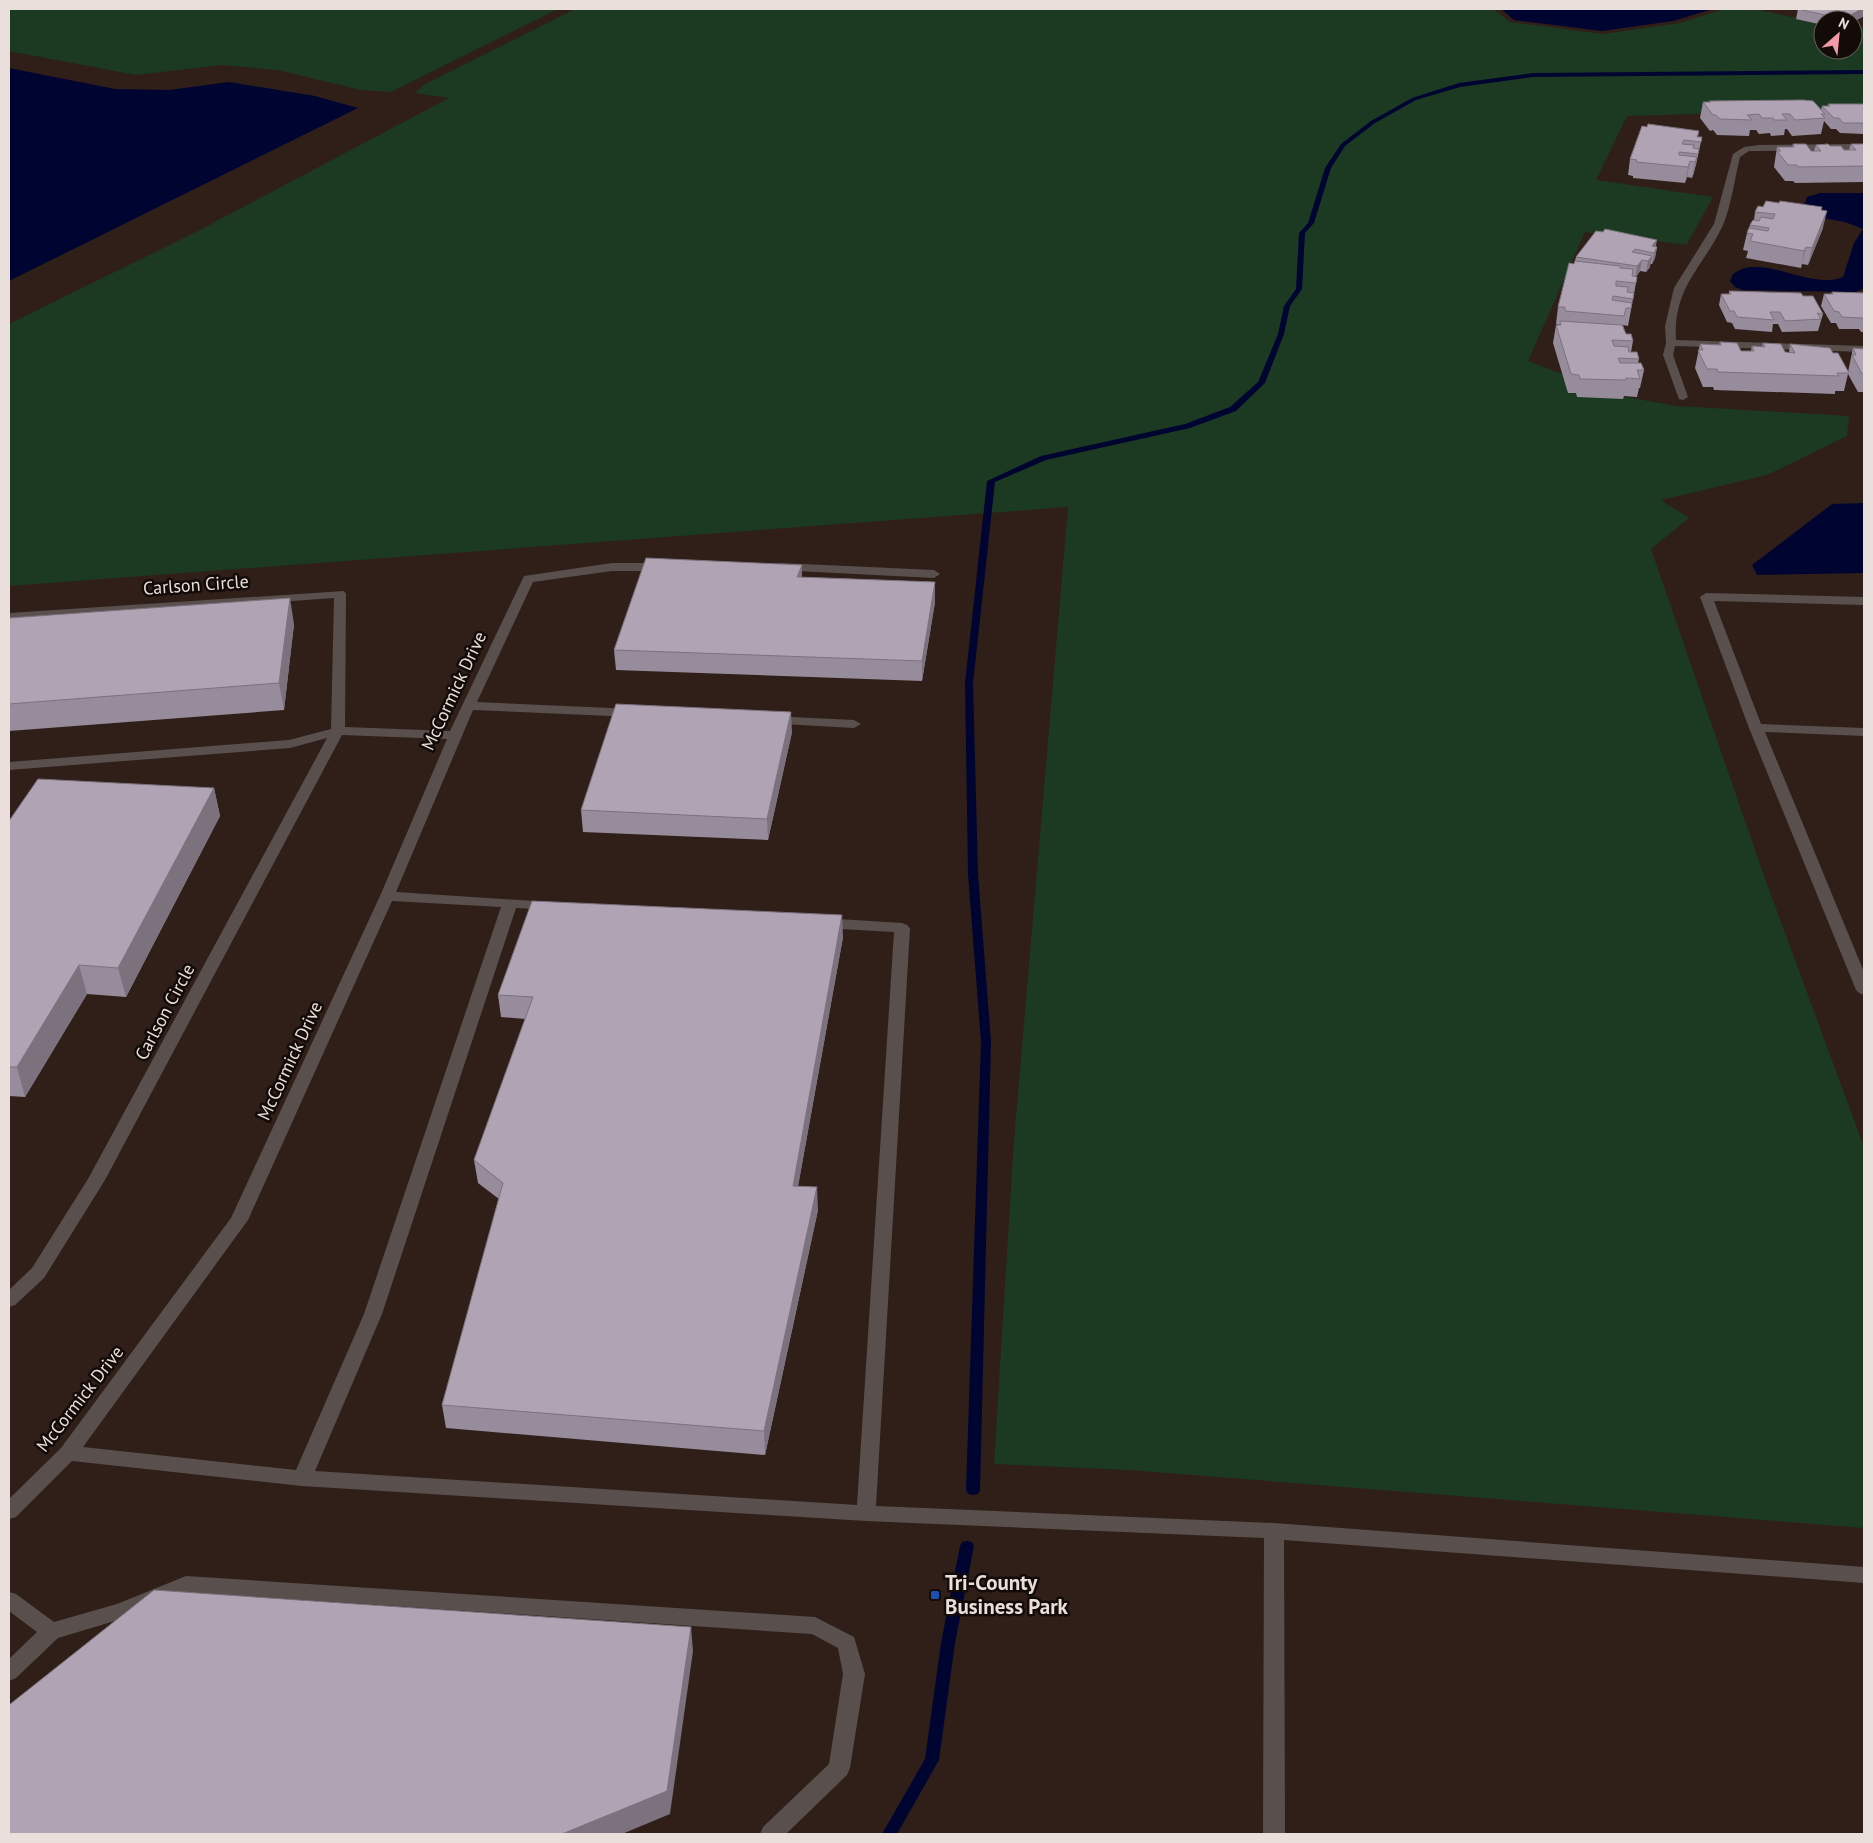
<svg xmlns="http://www.w3.org/2000/svg" width="1873" height="1843" viewBox="0 0 1873 1843" font-family="'PT Sans',sans-serif">
  <rect width="100%" height="100%" fill="#2f1f18"/>
  <!-- green -->
  <path fill="#1c3a22" d="M9,9h549l-167,83 -30,-2 -83,-20 -57,-5 -85,10 -127,-24z
    M575,9h918l17,13 93,12 77,-11 44,-14h31l68,15v26h30v-21l11,-2v82l-237,7 -31,64 117,17 -26,47h-8l-94,-12 -57,129 92,35 57,10 172,10 -2,20 -80,39 -106,25 28,18 -38,31 113,327 100,271v381l-735,-58 -135,-6 20,-323 54,-634 -1059,79v-262l189,-93 251,-133 -34,-5 10,-9z"/>
  <!-- water -->
  <path fill="#000431" d="M1501,9h212l-40,12 -71,10 -88,-11z
    M9,68l106,21 54,1 60,-8 86,14 43,12 -349,173z
    M1820,193h44v95l-8,4 -114,-2 -7,-3 -5,-6 3,-7c29,-22 77,17 110,3l11,-34 9,-14 -18,-7 -33,-6 -8,-9 3,-10z
    M1864,503v70l-107,2 -5,-10 80,-61z"/>
  <g fill="none" stroke-linecap="round" stroke-linejoin="round">
    <!-- stream -->
    <path fill="#000431" fill-rule="evenodd" d="M1864,70v4l-331,3 -73,10 -44,13 -41,23 -30,23 -14,22 -17,55 -9,10 -3,56 -12,17 -6,28 -19,49 -29,28 -46,17 -144,32 -51,22 -22,201 5,191 13,168 -11,448 -2,4 -5,1 -5,-1 -2,-4 15,-448 -13,-168 -3,-191 22,-202 54,-25 144,-32 45,-17 28,-25 20,-48 6,-28 12,-17 3,-56 9,-10 17,-55 16,-24 30,-23 41,-23 47,-15 74,-10z
      M967,1541l5,1 2,4 -19,97 -16,117 -42,74h-15l43,-75 16,-116 19,-97 2,-4z"/>
    <!-- minor -->
    <path fill="#59504e" fill-rule="evenodd" d="M1864,144v6l-105,1h-10l-9,6c-5,20 -9,50 -17,68 -20,43 -50,61 -47,115l188,6v6l-189,-6 -2,9 15,42 -5,3 -4,-1 -16,-44 3,-12 -1,-17 9,-38 40,-64 19,-70 11,-7 15,-2z
      M612,563h51l6,4 -6,4h-51l-79,11 -56,120 156,7 7,4 -7,4 -160,-7 -77,182 154,10 5,1 2,3 -2,3 -5,1 -34,-2 -134,406 -67,157 542,34 37,-573 -72,-4 -5,-2 -3,-3 3,-3 5,-2 80,5 5,2 3,3 -34,578 398,17 590,44v16l-580,-43 1,294h-22l1,-296 -398,-17 -564,-35 -230,-25 -56,56 -7,2v-20l52,-51 170,-230 149,-322 67,-157 -105,-4 -237,445 -61,98 -29,27 -6,2v-17l23,-22 56,-89 239,-441 -37,10 -281,22v-8l280,-22 42,-11 3,-131 -325,23v-8l335,-22 2,3 -1,133 105,4 74,-155zM392,901l109,6 -137,407 -68,156 -213,-23 165,-227z
      M781,563l153,7 6,4 -6,4 -157,-8 -2,-3 2,-3z
      M1706,593l158,4v8l-150,-4 47,123 103,4v8l-99,-4 99,240v23l-5,-2 -3,-3 -107,-262 -49,-131z
      M771,716l83,4 7,4 -7,4 -88,-5 -2,-3 2,-3z
      M186,1576l629,41 39,20 11,37 -15,94 -3,7 -61,59h-26l3,-7 66,-63 14,-90 -5,-26 -26,-14 -625,-42 -59,25 -70,21 -42,40 -7,3v-22l28,-27 -28,-21v-19l7,2 38,28 63,-18z"/>
  </g>
  <!-- wall -->
  <path fill="#978c9b" d="M1798,9l66,7 -11,6v-2h-30v5l-27,-6z
    M1709,101l112,9 1,-4h6v-2h36v30l-24,-1 -4,-4h-5l-7,-8 -3,13 -29,2 -5,-7h-2l-1,6 -13,1 -1,-3 -11,1 -3,-4h-6l-1,6 -32,-1 -4,-5 -3,1 -10,-13 3,-16h6z
    M1699,131l-1,6h4l-6,28 -4,13 -5,-1 -2,6 -52,-5v-2l-5,-1 2,-16z
    M1793,144l18,7h3l2,-6 14,1 14,4h5l2,-6h13v38l-69,1 -2,-2h-8l-11,-14 3,-20h15z
    M1763,207l59,3 1,18 -15,37 -6,-1 -1,4 -55,-10 2,-7 -5,-1 4,-17 3,-8 4,-5 1,-8z
    M1596,231l61,16 -2,11 -3,6h-2v3l-4,5 -6,-1 -4,6v6l-8,43 -5,-1 3,9 7,7 -2,11 8,7 -1,4 6,7 -4,18h-1l-2,9 -13,-1 -1,3 -46,-2 -1,-4h-8l-15,-50 3,-18h4l-4,-1 2,-17 16,-43 2,-7z
    M1729,291l74,5 20,18 -5,17 -36,1 -4,-8h-5l-1,8 -37,-3 -3,-6 -5,-1 -8,-17 2,-11h8z
    M1832,292l32,1v39h-3l-2,-3h-20l-3,-6h-5l-10,-17 3,-12h7z
    M1720,342l21,9h10l1,-5 10,1 1,-4 22,9 4,1 1,-9 43,9 15,19 5,-24 11,1v43h-6l-10,-18 -4,17h-9v3l-121,-4 -1,-3h-10l-8,-19 5,-24 19,1z
    M802,565v12l133,5v20l-13,79 -306,-11 -2,-20z
    M9,618l285,6 -10,86 -275,21z
    M792,732l-24,108 -185,-8 -2,-22z
    M214,788l6,28 -94,181 -39,-3 -62,103 -16,-1v-275z
    M843,937l-45,249 20,24 -53,245 -319,-27 -4,-23 57,-206 -21,-16 -4,-23 51,-141 -24,-2 -3,-22z"/>
  <!-- shaded-wall -->
  <path fill="#7b727e" d="M1862,9h2v7l-11,6v-2h-10v-1z
    M1697,157l-3,16 -2,5 3,-16z
    M1690,161l-3,16 -2,6 3,-16z
    M1827,211l-4,17 -15,37 4,-17z
    M1657,240l-2,11 2,-4 -2,11 -3,6 2,-11 -2,-7z
    M1806,247l-4,17 -1,4 3,-17z
    M1652,256l-2,11 -4,5 2,-11z
    M1642,260l-2,11 -5,7 2,-12z
    M802,565v19l-5,-7z
    M935,582v20l-13,79v-20z
    M290,598l4,26 -10,86 -5,-27z
    M791,712l1,20 -24,108 -1,-21z
    M214,788l6,28 -94,181 -8,-29z
    M842,915l1,22 -49,272 -1,-23z
    M79,965l8,29 -62,103 -8,-30z
    M817,1187l1,23 -53,245 -1,-24z
    M691,1627l2,24 -23,163 -48,20h-60z"/>
  <!-- building -->
  <path fill="#b0a3b4" stroke="#7b727e" d="M1798,9h64l-19,10z
    M1803,100l10,1 12,13h-4l4,4 -30,2 -5,-6h-8l5,6h-13l-1,-2h-11l-3,-4 -12,1 5,5 -32,-1 -4,-4h-3l-10,-13h8l-2,-1z
    M1828,104h36v19h-21l-4,-5h-5l-12,-12h8z
    M1648,124l51,7 -2,6h5l-1,5 -17,-2 -2,4 12,1 -1,3 6,1 -1,5 -19,-2v3l18,2 -2,5 -5,-1 -2,6 -52,-5 1,-2 -7,-1 12,-33 5,1z
    M1793,144h13l5,7h10l-5,-6 12,-1 2,2h11l3,4h12l-5,-6h13v22l-66,1 -1,-2h-9l-11,-14h4l-4,-4h17z
    M1766,201l13,2 1,-2 42,6 -1,3 6,1 -15,37 -6,-1 -2,4 -54,-10 3,-7 -6,-1 2,-5 19,3 1,-3 -19,-3 3,-5 6,1 2,-4 12,2 2,-5 -20,-2 3,-6 5,1z
    M1605,229l52,11 -5,6 5,1 -3,6 -19,-4 -3,3 20,4 -4,5 -6,-1 -5,6 -61,-9 20,-26 7,1z
    M1575,261l45,5v2l13,1 -1,7 5,1 -1,6 -20,-2v5l12,1 -1,5 7,1 -1,6 -20,-3 -1,4 20,3 -1,5h-5l-2,8 -59,-5v-4h-7l11,-44 5,1z
    M1729,291l72,2 2,3h10l10,18 -6,-1 4,6 -36,2 -5,-9h-10l4,8 -37,-3 -3,-6h-4l-9,-17h10z
    M1832,292l32,1v27l-2,-2 -20,-1 -3,-5 -5,-1 -10,-17h9z
    M1560,321l62,4 4,9h5l2,7 -21,-1 2,6 14,1 1,5h8l2,7 -21,-1 2,5h21l3,7h-7l3,9 -14,-1v2l-46,-1 -1,-4 -8,-1 -15,-49h5z
    M1720,342l17,1 4,8h13l-2,-5 13,1 -2,-4 18,1 4,8 10,1 -5,-9 40,4 3,5h5l11,20h-12l2,3 -121,-4 -1,-3h-10l-9,-19h5l-3,-6 21,1z
    M1853,348l11,1v25h-2l-10,-19h4z
    M646,558l156,7 -5,12 138,5 -13,79 -308,-11z
    M290,598l-11,85 -270,21v-86z
    M616,704l175,8 -24,107 -186,-9z
    M38,779l176,9 -96,180 -39,-3 -62,102h-8v-246z
    M532,901l310,14 -49,271 24,1 -53,244 -322,-26 61,-222 -29,-23 59,-163 -35,-2z
    M154,1590l537,37 -24,164 -105,43h-553v-129z"/>
  <!-- markers -->
  <rect fill="#1a4fb4" stroke="#120b08" stroke-width="2" x="930" y="1590" width="10" height="10" rx="2.5"/>
  <g text-anchor="middle" stroke-width="5" stroke-linejoin="round" paint-order="stroke">
    <!-- street labels -->
    <g font-size="18" fill="#eadfda" stroke="#120b08">
      <text transform="translate(196 585) rotate(-4)" y="6">Carlson Circle</text>
      <text transform="translate(454 691) rotate(-65)" y="6">McCormick Drive</text>
      <text transform="translate(165 1012) rotate(-62)" y="6">Carlson Circle</text>
      <text transform="translate(290 1061) rotate(-65)" y="6">McCormick Drive</text>
      <text transform="translate(80 1399) rotate(-52)" y="6">McCormick Drive</text>
    </g>
    <!-- near-poi labels -->
    <g font-size="21" font-weight="bold" fill="#eadfda" stroke="#120b08" text-anchor="start">
      <text x="945" y="1590">Tri-County<tspan x="945" dy="24">Business Park</tspan></text>
    </g>
  </g>
  <!-- border -->
  <rect width="1873" height="1843" fill="none" stroke="#eadfda" stroke-width="20"/>
  <!-- north arrow -->
  <g transform="translate(1838 35) rotate(27)"><circle r="24" fill="#120b08" stroke="#68605c"/>
  <path d="M0-4L9 19L0 12L-9 19Z" fill="#f39aa9"/>
  <text y="-8" font-size="14" font-weight="bold" text-anchor="middle" fill="#eadfda">N</text>
  </g>
</svg>
